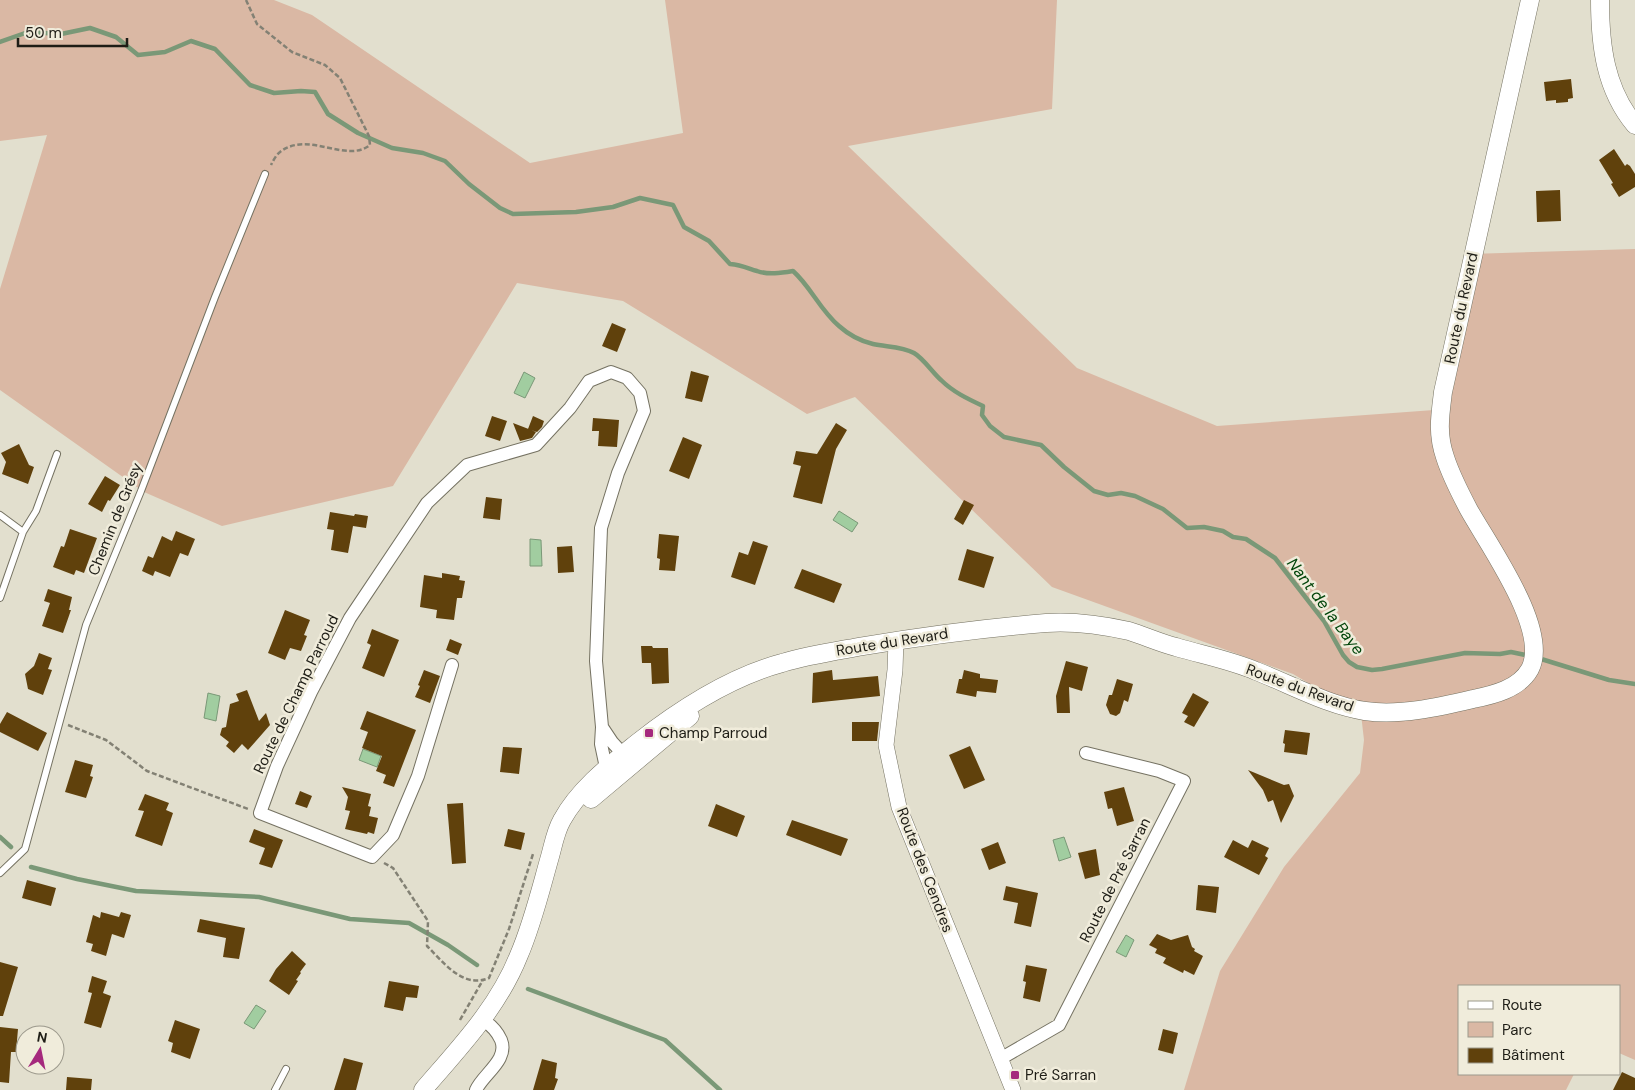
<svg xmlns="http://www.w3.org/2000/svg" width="1635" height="1090" viewBox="0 0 1635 1090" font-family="'DM Sans',sans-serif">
  <rect width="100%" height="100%" fill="#e2dfce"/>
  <!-- green -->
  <path fill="#dab8a4" d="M0,0h274l38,15 218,148 153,-30 -18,-133h392l-5,109 -204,37 229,222 140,58 217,-16 36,-156 165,-5v811l-16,-7v-67h-160v88h115l-8,16h-382l36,-119 64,-104 76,-94 4,-33 -3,-26 -68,-40 -241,-87 -197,-190 -48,17 -184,-113 -106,-18 -124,203 -171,40 -78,-34 -144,-102v-101l47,-154 -47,6z"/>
  <!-- water -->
  <path fill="#a1cda0" stroke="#7a9877" d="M524,372l11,6 -10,20 -11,-5z
    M839,511l19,12 -6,9 -19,-12z
    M530,539l11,1 1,26h-12z
    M208,693l12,3 -4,25 -12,-3z
    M363,749l18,7 -4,11 -18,-7z
    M1064,837l7,20 -12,4 -6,-21z
    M1126,935l8,5 -8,17 -10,-5z
    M256,1005l10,6 -12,18 -10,-6z"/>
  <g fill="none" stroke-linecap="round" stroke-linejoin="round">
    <!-- stream -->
    <path stroke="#7a9877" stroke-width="4.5" d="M0,42l28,-10 33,2 29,-6 26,9 22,18 27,-3 26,-11 24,8 35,36 24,8 27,-2 14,1 13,22 30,19 34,15 31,5 22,8 24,23 31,24 13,6 63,-2 37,-5 27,-9 33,7 11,22 25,14 21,23c12,1 17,4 27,7 11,4 24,2 36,0 18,16 27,39 46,55 10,9 21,15 34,18 13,3 29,2 41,9 9,5 19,20 27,27 12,12 27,19 42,26l-1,9 8,11 14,11 37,8 23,22 30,24 14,4 13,-2 14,3 28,13 24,19 17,-1 19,4 10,6 13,2 29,19 49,63 19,34 6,7 8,5 15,3 10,-1 83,-16 35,1 11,-2 19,4
      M1538,658l71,22 26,4
      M0,837l11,10
      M31,867l46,12 59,12 123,6 91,22 59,4 39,22 29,20
      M528,989l137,51 55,50"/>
  </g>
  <!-- building -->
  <path fill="#60410c" d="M1571,79l2,19 -5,1v3l-12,1v-3l-10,1 -2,-19z
    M1614,149l11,17 2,-2 3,2 5,8v13l-16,10 -8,-13 2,-1 -14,-23z
    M1560,190l1,31 -24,1 -1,-31z
    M612,323l14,6 -9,23 -15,-6z
    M691,371l18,5 -7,26 -17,-4z
    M492,416l15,5 -7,20 -15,-5z
    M533,416l11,5 -2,6 -5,5 -9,-3z
    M593,418l26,2 -2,27 -19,-1 1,-15h-7z
    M513,423l13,5 10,4 -4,6 -12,3z
    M836,423l11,7 -11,19 -14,55 -29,-7 8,-31 -8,-2 3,-13 21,3z
    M683,437l19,8 -13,34 -20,-8z
    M19,444l10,21 5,2 -6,17 -26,-10 4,-12 -5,-9z
    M105,476l15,9 -10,16 -2,-1 -6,12 -14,-8z
    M486,497l16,2 -2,21 -17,-2z
    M964,500l10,5 -11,20 -9,-6z
    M330,512l24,4 1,-2 13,2 -2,12 -13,-2 -5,27 -17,-3 3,-20 -7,-1z
    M70,529l27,9 -13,35 -8,-3 -2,5 -21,-8 8,-21 3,1z
    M176,531l19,8 -7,17 -8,-3 -10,24 -15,-6 -2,5 -11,-5 6,-15 5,2 9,-22 10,5z
    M659,534l20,2 -4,35 -16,-1 1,-11 -3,-1z
    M753,541l15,5 -13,39 -24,-8 8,-25 9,3z
    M572,546l2,26 -16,1 -1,-26z
    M967,549l27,8 -10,31 -26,-8z
    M802,569l40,15 -8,19 -40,-15z
    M442,573l18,3 -1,4 6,1 -3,17h-5l-3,22 -18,-2 1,-8 -17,-3 4,-32 18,3z
    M48,589l24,8 -3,13h2l-8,23 -21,-7 8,-23 -6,-2z
    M285,610l25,10 -6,15 3,1 -6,15 -11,-3 -5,12 -17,-7z
    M372,629l27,11 -15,37 -22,-9 9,-23 -4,-2z
    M450,639l12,5 -4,11 -12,-5z
    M641,646h11l1,2h15l1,35 -17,1 -1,-21h-9z
    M39,653l13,5 -4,11 4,1 -9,25 -15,-6 -3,-15 9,-8z
    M1066,661l22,6 -6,24 -13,-4 1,26h-13l-1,-17z
    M424,670l16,6 -10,27 -15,-6 5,-11 -2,-1z
    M832,670l1,10 45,-4 2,20 -68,7 1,-30z
    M964,670l16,4v4l18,2 -2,13 -19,-2 -1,6 -20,-4 3,-14h3z
    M1117,679l16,5 -5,18 -4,-2 -4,13 -4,3 -6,-2 -4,-9 3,-10h3z
    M247,690l12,31 7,-8 4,12 -22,25 -6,-6 -8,9 -8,-7 3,-4 -9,-7 2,-7 4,-1 4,-23 9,-3 -3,-7z
    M1193,693l16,9 -15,25 -10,-5 4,-6 -6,-3z
    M367,711l49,19 -22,57 -11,-4 3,-8 -10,-4 6,-15 -20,-8 6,-16 -8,-3z
    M7,712l40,21 -9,18 -38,-19v-8z
    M852,722h27l-2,19h-25z
    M1285,730l25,3 -3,22 -23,-3 1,-8 -2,-1z
    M970,746l15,34 -21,9 -15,-34z
    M503,747l19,1 -3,26 -19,-2z
    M75,760l18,5 -3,11 3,1 -7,21 -21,-6z
    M1248,770l36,15 5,-1 5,12 -13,27 -8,-23 -5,2 -5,-12z
    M342,787l29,7 -3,12 3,1 -2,9 9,2 -4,16 -6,-2 -1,2 -22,-5 5,-18 -5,-1 3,-13z
    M1124,787l10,34 -17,5 -5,-18 -4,1 -4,-17z
    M300,791l12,5 -5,12 -12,-4z
    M145,794l24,9 -3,7 7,3 -11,33 -27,-10 9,-25 -6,-1z
    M463,803l3,60 -14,1 -5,-60z
    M716,804l29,12 -8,21 -29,-11z
    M792,820l56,19 -7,17 -55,-21z
    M254,829l29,11 -11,28 -13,-4 6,-16 -16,-6z
    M508,829l17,4 -4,17 -17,-4z
    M1233,840l15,8 4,-8 17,8 -4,8 3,2 -9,17 -35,-18z
    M998,842l8,21 -17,7 -8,-21z
    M1096,849l4,26 -15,4 -7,-26z
    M27,880l29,8 -5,18 -29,-8z
    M1198,885l21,2 -3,26 -20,-3z
    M1006,886l32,7 -7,34 -17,-4 4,-20 -15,-3z
    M101,912l18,5 2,-5 10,3 -7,23 -12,-4 -6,22 -15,-5 2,-7 -7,-2 7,-27 7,3z
    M200,919l45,9 -6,31 -16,-2 3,-19 -29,-6z
    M1157,934l14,6 17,-5 4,12 3,2 -1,2 9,5 -9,19 -10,-5 -1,3 -20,-10 3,-5 -11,-5 2,-4 -8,-4z
    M292,951l14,13 -6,8 1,1 -5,7 2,1 -9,14 -20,-14 7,-12z
    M0,962l18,5 -15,49h-3z
    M1026,965l21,4 -7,33 -17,-4 3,-16 -3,-1z
    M92,976l15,5 -4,12 8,3 -10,32 -17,-5 8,-30 -4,-1z
    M389,981l30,5 -2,12 -11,-1 -3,14 -19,-4z
    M175,1020l25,9 -10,30 -19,-7 2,-9 -5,-2z
    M0,1027l18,2 -2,23h-5l-2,31 -9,-1z
    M1163,1029l15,4 -5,21 -15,-4z
    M344,1058l19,5 -7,27h-22z
    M542,1059l15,4 -2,15 3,1 -4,11h-21z
    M1622,1072l13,6v12h-22z
    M67,1077l25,2 -1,11h-25z"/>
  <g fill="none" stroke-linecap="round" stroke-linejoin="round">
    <defs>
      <path id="service" d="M0,515l23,17 -23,66
        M23,532l13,-21 21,-57
        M0,873l25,-24 61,-224 55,-134 74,-194 50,-123
        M275,1090l11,-21"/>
      <path id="minor" d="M452,665l-34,111 -25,59 -21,22 -112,-44 17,-47 34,-74 39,-74 77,-115 40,-38 69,-20 34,-37 19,-27 22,-9 16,6 13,15 4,18 -26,62 -17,55 -5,133 6,66 -1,17 4,19 3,5 14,4 1,-18 -11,-12 -10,-15
        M1000,1059l59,-34 125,-244 -25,-10 -73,-18
        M476,1090c7,-16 33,-30 25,-50 -4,-9 -10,-15 -18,-20"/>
      <path id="tertiary" d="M896,640l-1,30 -9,75 13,62 114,283"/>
      <path id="secondary" d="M1600,0c0,45 5,89 35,125
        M591,799l99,-83
        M423,1090c36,-42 75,-82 96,-135 13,-30 21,-63 30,-95 4,-13 6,-28 13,-40 17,-31 48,-55 75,-77 42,-33 93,-66 145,-80 27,-8 55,-12 82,-17 60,-10 121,-18 182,-23 28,-2 56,2 83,8 16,5 31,12 47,16 27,8 54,13 80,24 36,14 71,34 109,40 35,5 74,-4 108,-12 20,-4 46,-10 57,-30 20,-39 -41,-123 -61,-159 -9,-17 -18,-34 -24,-53 -8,-23 -5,-41 -2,-65l87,-392"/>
    </defs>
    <!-- service casing -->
    <use href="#service" stroke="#757262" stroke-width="8"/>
    <!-- minor casing -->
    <use href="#minor" stroke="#757262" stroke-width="14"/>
    <!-- tertiary casing -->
    <use href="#tertiary" stroke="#757262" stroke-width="16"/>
    <!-- secondary casing -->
    <use href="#secondary" stroke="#757262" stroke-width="19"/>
    <!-- path -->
    <path stroke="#838174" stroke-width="2.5" stroke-dasharray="5 2.5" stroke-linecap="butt" d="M246,0l11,24 35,28 33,13 15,13 29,58 1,9c-24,19 -62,-15 -90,7 -4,3 -7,9 -9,13
      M68,725l38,15 41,31 101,38
      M384,863l9,5 35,53 -1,25c16,16 36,43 62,32l20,-49 24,-75
      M460,1020l23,-40"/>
    <!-- service -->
    <use href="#service" stroke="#fff" stroke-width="6"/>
    <!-- minor -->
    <use href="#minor" stroke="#fff" stroke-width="12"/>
    <!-- tertiary -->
    <use href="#tertiary" stroke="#fff" stroke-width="15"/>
    <!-- secondary -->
    <use href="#secondary" stroke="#fff" stroke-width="18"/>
  </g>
  <!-- markers -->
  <g fill="#a5297d" stroke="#f0ecdb" stroke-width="2">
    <rect x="644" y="728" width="10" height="10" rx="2.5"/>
    <rect x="1010" y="1070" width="10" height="10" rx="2.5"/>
  </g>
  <g text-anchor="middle" stroke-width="5" stroke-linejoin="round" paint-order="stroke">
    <!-- street labels -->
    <g font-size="15" fill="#1e1d16" stroke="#f0ecdb">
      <text transform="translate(1461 308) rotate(-78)" y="5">Route du Revard</text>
      <text transform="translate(115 519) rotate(-68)" y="5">Chemin de Grésy</text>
      <text transform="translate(892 642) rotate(-9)" y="5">Route du Revard</text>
      <text transform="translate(1300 688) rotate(20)" y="5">Route du Revard</text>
      <text transform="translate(296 694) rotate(-64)" y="5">Route de Champ Parroud</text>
      <text transform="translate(925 870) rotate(69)" y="5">Route des Cendres</text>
      <text transform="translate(1115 880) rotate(-63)" y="5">Route de Pré Sarran</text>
    </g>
    <!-- poi labels -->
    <g font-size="15" fill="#1e1d16" stroke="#f0ecdb" text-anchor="start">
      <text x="659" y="738">Champ Parroud</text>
      <text x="1025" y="1080">Pré Sarran</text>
    </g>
    <!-- water labels -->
    <g font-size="16" font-style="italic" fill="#01450a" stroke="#f0ecdb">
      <text transform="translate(1326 606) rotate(53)" y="6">Nant de la Baye</text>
    </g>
  </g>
  <!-- legend -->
  <rect x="1458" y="985" width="162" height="90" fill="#f0ecdb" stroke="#9c998c"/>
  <rect x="1468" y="1001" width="25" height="8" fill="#ffffff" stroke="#9c998c"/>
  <text x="1502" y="1010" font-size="15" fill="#1e1d16">Route</text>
  <rect x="1468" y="1022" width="25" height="15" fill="#dab8a4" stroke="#9c998c"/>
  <text x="1502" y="1035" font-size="15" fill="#1e1d16">Parc</text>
  <rect x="1468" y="1048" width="25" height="15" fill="#60410c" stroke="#9c998c"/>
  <text x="1502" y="1060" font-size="15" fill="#1e1d16">Bâtiment</text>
  <!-- north arrow -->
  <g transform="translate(40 1050) rotate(10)"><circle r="24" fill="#f0ecdb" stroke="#9c998c"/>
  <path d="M0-4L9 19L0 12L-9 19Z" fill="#a5297d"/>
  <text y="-8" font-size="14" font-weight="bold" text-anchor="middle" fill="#1e1d16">N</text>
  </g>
  <!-- scale -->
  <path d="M18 38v8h109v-8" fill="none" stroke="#1e1d16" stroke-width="2.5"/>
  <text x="25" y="38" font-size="15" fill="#1e1d16" stroke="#f0ecdb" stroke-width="4" paint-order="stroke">50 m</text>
</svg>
